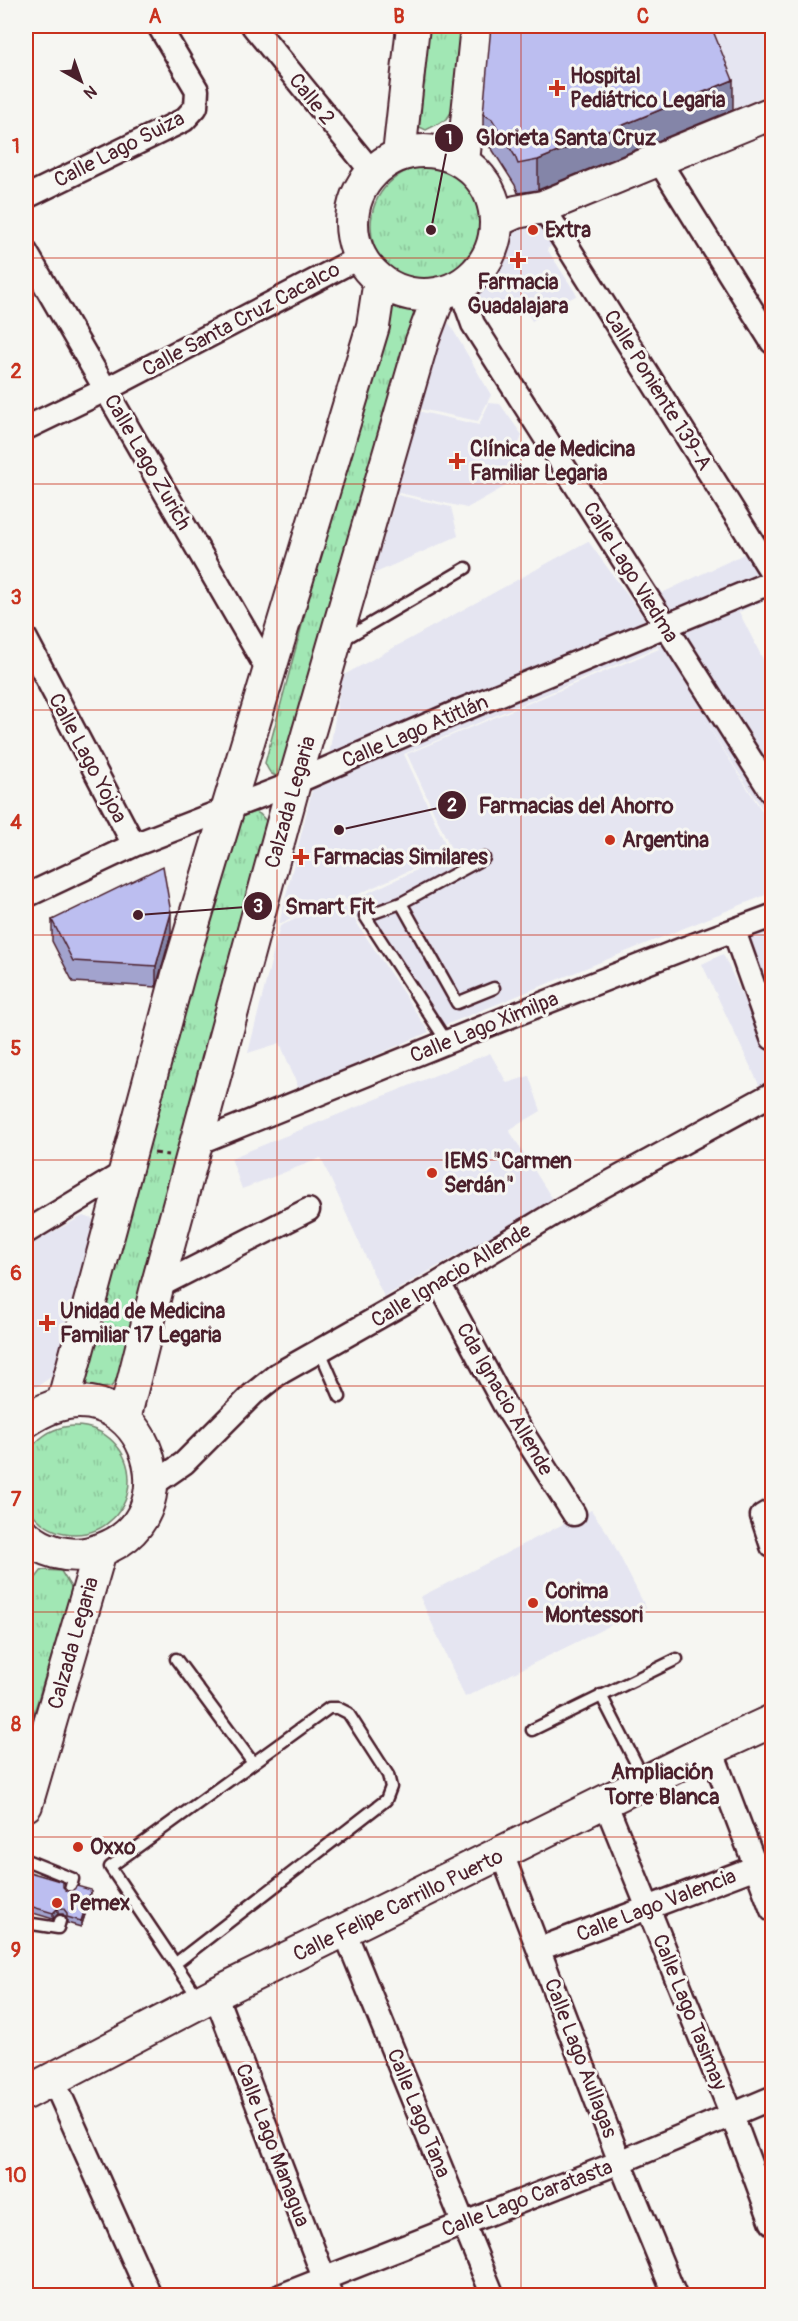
<svg xmlns="http://www.w3.org/2000/svg" width="798" height="2321" viewBox="0 0 798 2321" font-family="Pangolin,sans-serif">
  <defs>
    <pattern id="park-tufts" width="24" height="20" patternUnits="userSpaceOnUse" patternTransform="scale(1.5)"><rect width="24" height="20" fill="#a1e7b4"/><path d="M3 7l-1-3M5 7V3M7 7l1-3M15 17l-1-3M17 17v-4M19 17l1-3" fill="none" stroke="#8cc69b"/></pattern>
  </defs>
  <rect width="100%" height="100%" fill="#f6f6f2"/>
  <filter id="ink" filterUnits="userSpaceOnUse"><feTurbulence type="fractalNoise" baseFrequency=".0167" numOctaves="2"/><feDisplacementMap in="SourceGraphic" scale="12" xChannelSelector="R" yChannelSelector="G"/><feConvolveMatrix kernelMatrix="1 2 1 2 8 2 1 2 1" color-interpolation-filters="sRGB"/></filter>
  <g filter="url(#ink)">
    <!-- built -->
    <path fill="#e5e5f1" d="M701,26h71v66l-37,17z
      M543,221l13,22 -9,6 30,46 -45,26 -13,-20 -23,16 -21,-24 20,-20 13,-38z
      M449,323l42,72 -13,26 -63,-13 23,-78z
      M489,403l11,1 22,31 -18,52 -37,21 -72,-16 18,-82 66,15z
      M397,495l54,12 7,29 -85,38z
      M588,541l62,85 -322,135 14,-85z
      M744,554l19,23 -95,41 -17,-26 8,-4 3,5z
      M772,587v10l-33,15 33,65v105l-96,-154z
      M663,629l109,170v25l-71,-109 71,112v74l-4,-7 -335,136 -87,-127 107,-50 -46,-99 252,-105 -1,-2 -254,107 45,98 -103,48 -3,-4 -64,28 36,-146z
      M341,899l88,133 -130,57 -19,-46 -32,10 32,-127z
      M772,923v97l-33,-83z
      M723,954l49,106v26l-10,5 -60,-127z
      M490,1053l17,30 22,-7 12,35 -32,19 44,70 -169,97 -63,-139 -79,31 -11,-31z
      M83,1216l10,3 4,13 -43,143 -28,19v-148z
      M591,1510l18,25 37,73 -181,89 -45,-100z"/>
    <!-- park -->
    <path fill="url(#park-tufts)" stroke="#768370" stroke-width="1.5" d="M414,26h49l-11,85 -6,9 -20,10 -11,-5z
      M371 226a60 60 0 1 1 120 0a60 60 0 1 1-120 0Z
      M388,292l13,6 27,5 -148,473c-9,0 -11,-4 -15,-13l115,-429z
      M251,810l9,4 8,9 -149,553 -8,11 -21,2 -6,-10 153,-560 6,-6z
      M21 1480a54 54 0 1 1 108 0a54 54 0 1 1-108 0Z
      M42,1570l19,1 11,18 -46,150v-144l1,-6z"/>
    <g fill="none" stroke-linecap="round" stroke-linejoin="round">
      <defs>
        <path id="lane" d="M341,641l125,-73
          M401,903l56,100 37,-15
          M447,1042l-82,-126 36,-13 83,-45
          M320,1351l20,46
          M176,1659l77,104
          M601,1695l43,84
          M532,1730l145,-71
          M26,1860l47,19 -3,11
          M26,1923l32,5 2,-7
          M176,1963l210,-163 5,-13 -3,-12 -40,-62 -10,-5h-9l-219,159 89,132"/>
        <path id="street" d="M253,26l119,146
          M659,161l113,181
          M26,197l158,-77 12,-13 1,-17 -38,-64
          M543,207l229,366
          M26,252l243,420
          M459,285l14,39 299,469
          M26,428l81,-39 253,-132
          M26,639l108,206
          M26,896l108,-51 160,-62 163,-71 315,-130
          M734,931l38,107
          M197,1143l309,-125 174,-68 92,-34
          M26,1232l97,-59
          M439,1283l65,121 70,110
          M157,1287l151,-77
          M151,1486l33,-23 69,-69 25,-20 161,-91 124,-75 209,-114
          M772,1510l-10,6 10,30
          M711,1749l61,161
          M605,1802l127,313 40,108
          M502,1854l118,308 55,134
          M344,1930l149,366
          M539,1949l233,-88
          M215,1994l116,302
          M53,2079l97,217
          M280,2296l340,-134 152,-64"/>
        <path id="secondary" d="M352 223a72 72 0 1 1 144 0a72 72 0 1 1-144 0Z
          M399,155l14,-129
          M463,162l14,-136
          M496,221l20,-9 27,-5 229,-94
          M63,1403l116,-432 194,-645 7,-46
          M124,1419l33,-132 137,-504 128,-442 18,-48
          M26,1421c112,-77 182,104 64,132 -23,5 -48,-2 -64,-17
          M26,1805l74,-254
          M26,2093l189,-99 496,-245 61,-28"/>
      </defs>
      <!-- lane casing -->
      <use href="#lane" stroke="#4a1f2b" stroke-width="15"/>
      <!-- street casing -->
      <use href="#street" stroke="#4a1f2b" stroke-width="27"/>
      <!-- secondary casing -->
      <use href="#secondary" stroke="#4a1f2b" stroke-width="36"/>
      <!-- path -->
      <path stroke="#4a1f2b" stroke-width="3" stroke-dasharray="6 4.5" stroke-linecap="butt" d="M154,1153l14,2"/>
      <!-- lane -->
      <use href="#lane" stroke="#f6f6f2" stroke-width="10"/>
      <!-- street -->
      <use href="#street" stroke="#f6f6f2" stroke-width="22"/>
      <!-- secondary -->
      <use href="#secondary" stroke="#f6f6f2" stroke-width="32"/>
    </g>
    <!-- wall -->
    <path fill="#a2a3ce" stroke="#4a1f2b" stroke-width="1.5" d="M733,110l-195,80 -20,3 -3,-8 -23,-36 -9,-6v-29z
      M52,920l119,14 -15,53 -83,-5 -21,-41z
      M26,1871l37,16 4,4 24,5 -10,31 -14,-4v-4l-4,-5h-5l-5,5 -27,-8z"/>
    <!-- shaded-wall -->
    <path fill="#8485a8" stroke="#4a1f2b" stroke-width="1.5" d="M733,80v30l-195,80v-30z
      M171,913v21l-15,53v-21z
      M91,1890v6l-10,31v-6z
      M58,1908v6l-5,5v-6z"/>
    <!-- building -->
    <path fill="#bcbef0" stroke="#4a1f2b" stroke-width="1.5" d="M491,26h220l22,54 -195,80 -20,4 -3,-8 -23,-37 -9,-5z
      M163,866l8,47 -15,53 -83,-5 -21,-41z
      M26,1871l37,11v5l4,4h5l5,-5 14,4 -10,31 -14,-4v-4l-4,-5h-5l-5,5 -27,-8z"/>
  </g>
  <!-- grid -->
  <path fill="none" stroke="#c8321e" stroke-width="1.5" stroke-opacity="0.55" d="M277,26v2270M521,26v2270M26,258h746M26,484h746M26,710h746M26,935h746M26,1160h746M26,1386h746M26,1612h746M26,1837h746M26,2062h746"/>
  <!-- markers -->
  <g fill="#c8321e" stroke="#f6f6f2" stroke-width="2">
    <path d="M554 79h6v6h6v6h-6v6h-6v-6h-6v-6h6z"/>
    <circle cx="533" cy="230" r="6"/>
    <path d="M515 251h6v6h6v6h-6v6h-6v-6h-6v-6h6z"/>
    <path d="M454 452h6v6h6v6h-6v6h-6v-6h-6v-6h6z"/>
    <circle cx="610" cy="840" r="6"/>
    <path d="M298 848h6v6h6v6h-6v6h-6v-6h-6v-6h6z"/>
    <circle cx="432" cy="1173" r="6"/>
    <path d="M44 1314h6v6h6v6h-6v6h-6v-6h-6v-6h6z"/>
    <circle cx="533" cy="1603" r="6"/>
    <circle cx="78" cy="1847" r="6"/>
    <circle cx="57" cy="1903" r="6"/>
  </g>
  <g text-anchor="middle" stroke-width="6" stroke-linejoin="round" paint-order="stroke">
    <!-- poi labels -->
    <g font-size="21" font-weight="bold" fill="#4a1f2b" stroke="#f6f6f2" text-anchor="start">
      <text x="570" y="83">Hospital<tspan x="570" dy="24">Pediátrico Legaria</tspan></text>
      <text x="545" y="237">Extra</text>
      <text x="518" y="289" text-anchor="middle">Farmacia<tspan x="518" dy="24">Guadalajara</tspan></text>
      <text x="470" y="456">Clínica de Medicina<tspan x="470" dy="24">Familiar Legaria</tspan></text>
      <text x="622" y="847">Argentina</text>
      <text x="313" y="864">Farmacias Similares</text>
      <text x="444" y="1168">IEMS "Carmen<tspan x="444" dy="24">Serdán"</tspan></text>
      <text x="60" y="1318">Unidad de Medicina<tspan x="60" dy="24">Familiar 17 Legaria</tspan></text>
      <text x="545" y="1598">Corima<tspan x="545" dy="24">Montessori</tspan></text>
      <text x="90" y="1854">Oxxo</text>
      <text x="69" y="1910">Pemex</text>
    </g>
    <!-- street labels -->
    <g font-size="21" fill="#4a1f2b" stroke="#f6f6f2">
      <text transform="translate(312 99) rotate(51)" y="7">Calle 2</text>
      <text transform="translate(119 149) rotate(-27)" y="7">Calle Lago Suiza</text>
      <text transform="translate(241 319) rotate(-28)" y="7">Calle Santa Cruz Cacalco</text>
      <text transform="translate(658 390) rotate(58)" y="7">Calle Poniente 139-A</text>
      <text transform="translate(148 462) rotate(60)" y="7">Calle Lago Zurich</text>
      <text transform="translate(631 572) rotate(58)" y="7">Calle Lago Viedma</text>
      <text transform="translate(415 731) rotate(-23)" y="7">Calle Lago Atitlán</text>
      <text transform="translate(88 758) rotate(62)" y="7">Calle Lago Yojoa</text>
      <text transform="translate(290 802) rotate(-74)" y="7">Calzada Legaria</text>
      <text transform="translate(484 1027) rotate(-22)" y="7">Calle Lago Ximilpa</text>
      <text transform="translate(451 1275) rotate(-31)" y="7">Calle Ignacio Allende</text>
      <text transform="translate(505 1399) rotate(60)" y="7">Cda Ignacio Allende</text>
      <text transform="translate(73 1643) rotate(-74)" y="7">Calzada Legaria</text>
      <text transform="translate(398 1905) rotate(-26)" y="7">Calle Felipe Carrillo Puerto</text>
      <text transform="translate(656 1905) rotate(-21)" y="7">Calle Lago Valencia</text>
      <text transform="translate(690 2012) rotate(68)" y="7">Calle Lago Tasimay</text>
      <text transform="translate(581 2058) rotate(69)" y="7">Calle Lago Aullagas</text>
      <text transform="translate(419 2113) rotate(68)" y="7">Calle Lago Tana</text>
      <text transform="translate(273 2145) rotate(69)" y="7">Calle Lago Managua</text>
      <text transform="translate(527 2198) rotate(-21)" y="7">Calle Lago Caratasta</text>
    </g>
    <!-- neighbourhood labels -->
    <g font-size="22" font-weight="bold" fill="#4a1f2b" stroke="#f6f6f2">
      <text x="662" y="1779">Ampliación<tspan x="662" dy="25">Torre Blanca</tspan></text>
    </g>
  </g>
  <!-- callouts -->
  <path fill="none" stroke="#4a1f2b" stroke-width="2" d="M431 230L449 138M339 830L452 805M138 915L258 906"/>
  <g fill="#4a1f2b" stroke="#f6f6f2" stroke-width="2">
    <circle cx="431" cy="230" r="6"/>
    <circle cx="339" cy="830" r="6"/>
    <circle cx="138" cy="915" r="6"/>
    <circle cx="449" cy="138" r="15"/>
    <circle cx="452" cy="805" r="15"/>
    <circle cx="258" cy="906" r="15"/>
  </g>
  <g font-size="18" text-anchor="middle" font-weight="bold" fill="#fff">
    <text x="449" y="144">1</text>
    <text x="452" y="811">2</text>
    <text x="258" y="912">3</text>
  </g>
  <g font-size="22" text-anchor="middle" font-weight="bold" fill="#4a1f2b" stroke="#f6f6f2" stroke-width="6" stroke-linejoin="round" paint-order="stroke">
    <text x="566" y="145">Glorieta Santa Cruz</text>
    <text x="576" y="813">Farmacias del Ahorro</text>
    <text x="330" y="914">Smart Fit</text>
  </g>
  <!-- margin -->
  <rect width="798" height="2321" fill="none" stroke="#f6f6f2" stroke-width="66"/>
  <!-- north arrow -->
  <g transform="translate(81 81) rotate(140)" stroke="#f6f6f2" stroke-width="4.5" paint-order="stroke">
  <path d="M0-4.5L10 22L0 15L-10 22Z" fill="#4a1f2b"/>
  <text y="-9" font-size="16" font-weight="bold" text-anchor="middle" fill="#4a1f2b">N</text>
  </g>
  <rect x="33" y="33" width="732" height="2255" fill="none" stroke="#c8321e" stroke-width="2"/>
  <g font-size="20" text-anchor="middle" font-weight="bold" fill="#c8321e">
    <text x="155" y="23">A</text>
    <text x="399" y="23">B</text>
    <text x="643" y="23">C</text>
    <text x="16" y="153">1</text>
    <text x="16" y="378">2</text>
    <text x="16" y="604">3</text>
    <text x="16" y="829">4</text>
    <text x="16" y="1055">5</text>
    <text x="16" y="1280">6</text>
    <text x="16" y="1506">7</text>
    <text x="16" y="1731">8</text>
    <text x="16" y="1957">9</text>
    <text x="16" y="2182">10</text>
  </g>
</svg>
